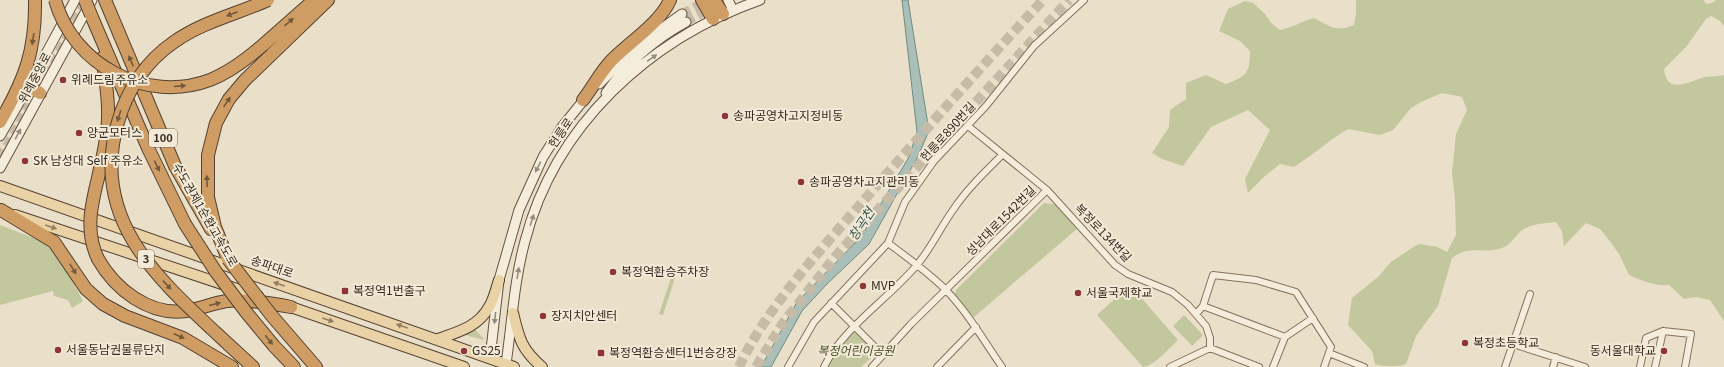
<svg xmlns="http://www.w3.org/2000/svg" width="1724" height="367" viewBox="0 0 1724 367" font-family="Georgia,'Noto Sans KR',serif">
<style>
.green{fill:#c3c79d}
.water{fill:#a9bfb8;stroke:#708c84}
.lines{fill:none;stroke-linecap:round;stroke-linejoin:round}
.secondary-tunnel{stroke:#c6bba7;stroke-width:9;stroke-dasharray:9 4.5;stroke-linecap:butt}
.primary-tunnel{stroke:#c6bba7;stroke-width:10;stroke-dasharray:10 5;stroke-linecap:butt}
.street-casing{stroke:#84725f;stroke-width:8}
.secondary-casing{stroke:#665342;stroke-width:11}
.primary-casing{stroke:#534133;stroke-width:12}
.highway-casing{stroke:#534133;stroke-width:14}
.street{stroke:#f5eddb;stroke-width:6}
.secondary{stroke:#f5eddb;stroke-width:9}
.primary{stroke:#e9d2a5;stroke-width:10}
.highway{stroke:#cf9d63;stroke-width:12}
.highway-bridge-casing{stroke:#534133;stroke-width:14;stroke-linecap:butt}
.highway-bridge{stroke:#cf9d63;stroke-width:12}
.oneway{fill:#73593b}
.oneway2{fill:#968c7e}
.oneway3{fill:#907e63}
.poi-dot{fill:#8d3538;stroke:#f2ead7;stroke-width:1.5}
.labels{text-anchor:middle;stroke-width:4;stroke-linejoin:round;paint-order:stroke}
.shield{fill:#f2ead7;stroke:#6e6458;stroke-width:1}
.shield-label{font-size:11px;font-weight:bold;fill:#362b21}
.street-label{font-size:12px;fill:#362b21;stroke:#f2ead7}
.poi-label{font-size:12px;fill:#362b21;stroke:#f2ead7;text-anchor:start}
.park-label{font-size:12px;font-style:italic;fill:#48502a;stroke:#f2ead7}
.water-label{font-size:13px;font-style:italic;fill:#325451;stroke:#f2ead7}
</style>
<rect width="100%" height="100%" fill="#eadfc8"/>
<!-- green -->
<path class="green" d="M1356 0H1703L1707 4 1712 3 1716 0H1724V26L1720 21 1711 16 1706 19 1686 47 1664 69C1667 96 1689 81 1705 77 1711 76 1718 77 1724 75V321L1710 300 1696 297 1684 299 1669 285C1653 286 1643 281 1629 275L1619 254 1609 240 1600 229 1586 223 1564 246 1562 231 1556 222C1546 223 1529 224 1521 231 1515 237 1510 245 1502 248 1483 255 1471 244 1452 258L1438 306 1416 336 1406 364C1399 367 1383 367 1375 364L1372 351 1348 325 1352 298 1378 277 1391 262 1415 246 1420 244 1437 247 1447 252 1456 235 1455 199 1452 173 1456 134 1467 110 1462 97 1442 93 1421 102 1411 108 1393 130 1380 135 1348 129C1329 140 1313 155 1294 167L1280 164 1265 176 1248 193 1245 179 1270 130 1248 110 1211 127 1183 166 1162 159 1152 153 1169 127 1170 110 1186 99V83L1206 75 1226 84C1246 76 1250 74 1250 51L1240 41 1219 31 1228 9 1245 1 1253 3 1265 14 1271 23 1280 30C1292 28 1302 21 1314 18 1330 26 1336 33 1354 25L1356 14Z
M1044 203 1055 204 1078 228 974 317 954 298 956 290Z
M0 225 49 244 62 260 83 301 72 308 68 300 54 296 53 291 0 305Z
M672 275 675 276V278L663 315 659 314Z
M1130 285 1178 340C1168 349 1156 365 1143 367L1097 315Z
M1184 315 1203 335 1192 346 1173 326Z
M473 327 484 339 483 340 462 334Z
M853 331 860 332 873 347 874 355 861 367H826L829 360Z"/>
<!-- water -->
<path class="water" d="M902 0H908L929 131 917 158 869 244 826 285 802 311 771 367H761L797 302 861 237 909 157 917 132Z"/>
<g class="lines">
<!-- secondary-tunnel -->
<path class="secondary-tunnel" d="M682 14 708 0
M686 22 726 0
M64 32 82 0
M0 158 72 28"/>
<!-- primary-tunnel -->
<path class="primary-tunnel" d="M739 367C766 309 816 255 858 207 919 137 980 68 1043 0
M756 367 783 323 834 258 1069 0"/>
<!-- street casing -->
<g class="street-casing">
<path id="street" d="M968 126 1047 190 1115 265 1128 274 1172 292 1188 305 1206 326 1210 338V348L1170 367
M888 243C908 258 929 273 946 290 968 313 984 341 1002 367
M831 303 883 355
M1203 306 1285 337 1313 318
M1196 314 1203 306 1213 275 1256 280 1296 292 1331 347 1324 367
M1513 344 1585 367
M1210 348 1259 367
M1329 353 1364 367
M788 367 814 322 888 243 905 202 934 161 986 106 1034 46 1084 0
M824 367C842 329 888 299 916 266 931 249 940 228 953 210 967 189 985 172 1002 155
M872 367 911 324 1047 190
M937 367 976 327
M1273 367 1285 337
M1505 367 1530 294
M1553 367 1556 357
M1640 367 1646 338 1663 331
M1655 367 1663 331 1691 334 1685 367"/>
</g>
<!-- secondary casing -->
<g class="secondary-casing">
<path id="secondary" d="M728 0 733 10
M599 84 632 50 682 14
M606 93C627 63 655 39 686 22
M0 136 28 87 75 0
M0 168 92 0
M490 358 499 280 519 210 543 157 562 127 587 96
M506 364C512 323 514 281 525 241 555 125 649 39 760 0"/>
</g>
<!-- primary casing -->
<g class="primary-casing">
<path id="primary" d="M0 186 514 367
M15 215 258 296
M285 305 464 367
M513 313C519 338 521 349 542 367
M438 339C458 332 478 327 489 307 494 299 496 289 499 280"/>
</g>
<!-- highway casing -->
<g class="highway-casing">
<path id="highway" d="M105 0 175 166 211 229
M702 0 713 19
M714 0 723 14
M91 15 148 148 185 224
M263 45 314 0
M26 72C26 87 28 87 40 93
M583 100C593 87 601 71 612 60 630 42 660 23 670 0
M0 122C25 79 36 50 35 0
M98 178C102 158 108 138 108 117 109 97 105 77 102 58
M1 210 54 242 86 289 103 304 125 316 183 338 232 367
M98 259C115 289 149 316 186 311 200 309 213 303 227 301 248 299 271 303 291 307
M228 259 215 227 208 197V155L216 123 229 99 245 80 328 0
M246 312 274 346 294 367
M272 316 316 367
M229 345 253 367"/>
</g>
<!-- street -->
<use href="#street" class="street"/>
<!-- secondary -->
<use href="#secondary" class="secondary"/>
<!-- primary -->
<use href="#primary" class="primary"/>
<!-- highway -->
<use href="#highway" class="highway"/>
<!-- highway-bridge casing -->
<g class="highway-bridge-casing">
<path id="highway-bridge" d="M55 0C73 65 146 104 210 80 230 72 247 59 263 45
M85 0 91 15
M98 178C91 206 85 232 98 259
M185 224 216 272 246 312
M228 259 272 316
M229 345C164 284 88 223 118 122 127 90 146 61 174 42 202 22 237 14 268 0"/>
</g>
<!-- highway-bridge -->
<use href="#highway-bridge" class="highway-bridge"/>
</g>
<!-- one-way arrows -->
<defs><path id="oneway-solid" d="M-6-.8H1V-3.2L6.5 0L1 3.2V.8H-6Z"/></defs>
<g class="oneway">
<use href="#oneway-solid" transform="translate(232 14) rotate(159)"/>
<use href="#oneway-solid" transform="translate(289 22) rotate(-41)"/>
<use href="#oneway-solid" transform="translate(33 39) rotate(99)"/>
<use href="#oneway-solid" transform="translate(131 61) rotate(-113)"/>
<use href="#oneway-solid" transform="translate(180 86) rotate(-5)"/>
<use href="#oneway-solid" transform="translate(227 102) rotate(-56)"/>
<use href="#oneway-solid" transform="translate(119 116) rotate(108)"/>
<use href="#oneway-solid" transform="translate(157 166) rotate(64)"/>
<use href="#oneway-solid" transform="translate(207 181) rotate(-91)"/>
<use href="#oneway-solid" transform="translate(73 269) rotate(58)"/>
<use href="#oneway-solid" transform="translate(167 285) rotate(47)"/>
<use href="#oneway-solid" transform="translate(215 304) rotate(-14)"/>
<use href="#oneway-solid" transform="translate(179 336) rotate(25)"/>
<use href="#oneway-solid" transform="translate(269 340) rotate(51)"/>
</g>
<g class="oneway2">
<use href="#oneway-solid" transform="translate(652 58) rotate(-35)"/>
<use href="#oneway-solid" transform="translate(18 134) rotate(-62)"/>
<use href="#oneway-solid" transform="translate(538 167) rotate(117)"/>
<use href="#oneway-solid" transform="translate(532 220) rotate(-71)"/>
<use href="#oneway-solid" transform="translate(518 273) rotate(-81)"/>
<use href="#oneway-solid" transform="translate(495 318) rotate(96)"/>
</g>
<g class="oneway3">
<use href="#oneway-solid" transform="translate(51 227) rotate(19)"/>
<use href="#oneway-solid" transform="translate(279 284) rotate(-161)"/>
<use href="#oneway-solid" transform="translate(328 320) rotate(19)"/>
<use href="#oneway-solid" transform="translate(402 326) rotate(-161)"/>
</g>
<!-- markers -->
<g class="poi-dot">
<circle cx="63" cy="80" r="4"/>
<circle cx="725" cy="116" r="4"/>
<circle cx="79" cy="133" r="4"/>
<circle cx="25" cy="161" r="4"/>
<circle cx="801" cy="182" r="4"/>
<circle cx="613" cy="272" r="4"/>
<circle cx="863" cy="286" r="4"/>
<rect x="341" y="287" width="8" height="8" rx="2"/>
<circle cx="1078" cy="293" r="4"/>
<circle cx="543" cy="316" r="4"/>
<circle cx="1465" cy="343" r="4"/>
<circle cx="58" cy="350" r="4"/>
<circle cx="464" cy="351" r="4"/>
<circle cx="1664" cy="351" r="4"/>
<rect x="597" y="349" width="8" height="8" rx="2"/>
</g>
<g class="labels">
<!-- shield labels -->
<g class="shield">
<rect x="149" y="129" width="28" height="18" rx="3"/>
<rect x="138" y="250" width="16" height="18" rx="3"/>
</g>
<g class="shield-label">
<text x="163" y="142">100</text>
<text x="146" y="263">3</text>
</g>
<!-- street labels -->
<g class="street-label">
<text transform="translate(35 78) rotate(-62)" y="4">위례중앙로</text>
<text transform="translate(948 132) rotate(-48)" y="4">헌릉로890번길</text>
<text transform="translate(561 133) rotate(-56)" y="4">헌릉로</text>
<text transform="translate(205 215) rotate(60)" y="4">수도권제1순환고속도로</text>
<text transform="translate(1001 221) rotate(-45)" y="4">성남대로1542번길</text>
<text transform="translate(1103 233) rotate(46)" y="4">복정로134번길</text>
<text transform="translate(272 267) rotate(19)" y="4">송파대로</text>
</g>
<!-- poi labels -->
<g class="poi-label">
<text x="71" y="84">위례드림주유소</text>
<text x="733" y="120">송파공영차고지정비동</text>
<text x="87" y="137">양군모터스</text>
<text x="33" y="165">SK 남성대 Self 주유소</text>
<text x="809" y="186">송파공영차고지관리동</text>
<text x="621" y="276">복정역환승주차장</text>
<text x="871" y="290">MVP</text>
<text x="353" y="295">복정역1번출구</text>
<text x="1086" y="297">서울국제학교</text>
<text x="551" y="320">장지치안센터</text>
<text x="1473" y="347">복정초등학교</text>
<text x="66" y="354">서울동남권물류단지</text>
<text x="472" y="355">GS25</text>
<text x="1656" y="355" text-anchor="end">동서울대학교</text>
<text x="609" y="357">복정역환승센터1번승강장</text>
</g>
<!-- park labels -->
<g class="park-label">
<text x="856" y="355">복정어린이공원</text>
</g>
<!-- water labels -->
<g class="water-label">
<text transform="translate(861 224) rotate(-57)" y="5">창곡천</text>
</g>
</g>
</svg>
